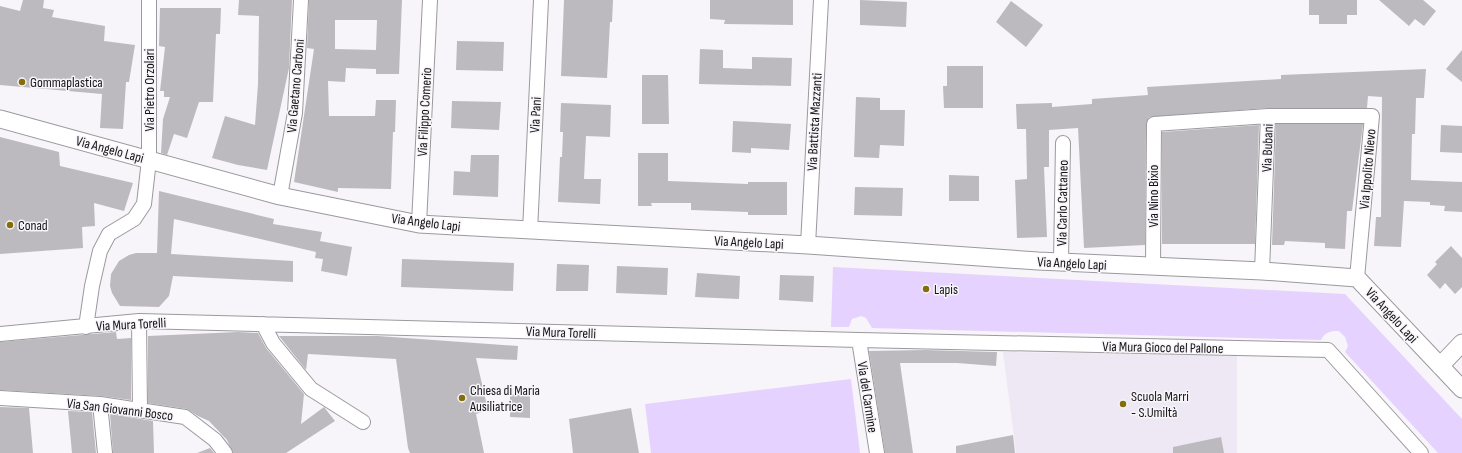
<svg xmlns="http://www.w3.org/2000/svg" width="1462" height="453" viewBox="0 0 1462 453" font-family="'Sofia Sans Condensed',sans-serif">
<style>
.built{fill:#ede8f3}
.green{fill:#e6d2fe}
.building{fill:#bcbabf;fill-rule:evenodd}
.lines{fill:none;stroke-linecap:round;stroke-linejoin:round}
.minor-casing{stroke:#9b999e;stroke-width:16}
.tertiary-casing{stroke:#9b999e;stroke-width:19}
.minor{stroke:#fff;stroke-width:14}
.tertiary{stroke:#fff;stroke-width:17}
.poi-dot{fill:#836e0b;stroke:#f7f5fa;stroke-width:1.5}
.labels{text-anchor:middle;stroke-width:3;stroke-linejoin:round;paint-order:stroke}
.poi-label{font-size:14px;fill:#141315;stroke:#f7f5fa;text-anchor:start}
.street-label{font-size:14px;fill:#141315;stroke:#f7f5fa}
</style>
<rect width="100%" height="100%" fill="#f7f5fa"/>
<!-- built -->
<path class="built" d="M1003 352 1237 355V453H1016Z"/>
<!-- green -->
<path class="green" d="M833 267 1345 294 1462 419V453H1438L1345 352 1348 346 1345 337 1339 331C1330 331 1325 332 1321 340L872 328 866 318 861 316 852 319 849 327H831Z
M851 379 860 453H651L645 404Z"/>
<!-- building -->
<path class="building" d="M23 0H44L43 8 54 10 52 17 105 26 104 41 135 45 129 82H126L123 129 100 128 102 94 0 85V6L20 11Z
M239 0H292L289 68 267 170 238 165 212 158 225 116 255 125 258 84 259 16 238 15Z
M309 0H402L399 74H376V69L346 68 345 82 328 81 329 116H375L376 100H396L395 132H393L391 189 338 188V192L294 182 314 49 307 48ZM335 20H377L376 50 335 49Z
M564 0H613L612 22H610L607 78 561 76Z
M710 0H793V25L724 24 725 20 710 19Z
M860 0 907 2 906 27 860 25Z
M1309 0H1357V15H1347V24H1319V15H1309Z
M1379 0H1423L1436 11 1424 26 1415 19 1409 26Z
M1011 1 1043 25 1026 47 996 22Z
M160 8H221L220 34H216L213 102H199L187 138 174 134 167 155 161 153 163 119 170 97H164V91H160L165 47 159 46Z
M457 41 504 42 503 71 456 70Z
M700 49 723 50V68L752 69V57L792 58 791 86 699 84Z
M1462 50V82L1446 69Z
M947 66H983V108H944L943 86H947Z
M1426 69 1424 98H1416L1415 134H1412L1411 180 1462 182V212L1444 211 1445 206 1430 205V202L1404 201 1401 247 1374 246 1376 217H1381L1382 97 1368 96 1367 108H1267L1149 117 1146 124 1145 245 1084 248 1078 128 1049 130V167H1044L1047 237 1017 238 1015 180 1027 179 1026 129H1017L1016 104 1052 103V107L1092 104V99L1148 95 1147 87 1281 79V75Z
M642 75H668L669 124H642Z
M856 97 880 98V110H905L904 146 880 145 879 158 854 157Z
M452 101 501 102 499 130 451 128Z
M561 103 611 105 610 137 586 136 584 179H601L600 204 558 202 560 157H562L563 132H560Z
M733 121 791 124 789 150 751 148V153L732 152Z
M1276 124H1363L1352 211H1347L1345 249 1325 248V243L1285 241 1284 245H1272Z
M1259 125 1255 244H1162V132Z
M1441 125 1462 126V153L1440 152Z
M0 137 59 152 60 166 133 183 124 211 94 203 95 226 82 227 83 248 0 254Z
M638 153H668V181L748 184V182H787V215H748V212L691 210V203H651L652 206H638Z
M471 155H499L498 197 453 195 454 171 470 172Z
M949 175 979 176V201H949Z
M855 187 903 188 902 216 854 215Z
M159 191 274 219 273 224 322 232 320 241 352 247 347 276 321 271 323 259 315 258 316 252 174 219 171 254 293 261V282L173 276 169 296 159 307 120 306 112 293 110 286 111 274 119 261 129 255 136 253H157Z
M1451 246 1462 258V287L1455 294 1445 283 1440 289 1427 275 1437 264 1435 262Z
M402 259 514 263 513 291 401 287Z
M557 264 589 265 588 291H556Z
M617 266 668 268 667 295 616 293Z
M697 273 740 276 739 299 695 297Z
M780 275 814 276 813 302 779 300Z
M116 332 117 339 131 338V400L101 396 0 390V342Z
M238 332 258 333 266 348 304 394 301 424 324 407 335 421 286 453H233L227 440 209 421 198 416 187 409 148 403V336Z
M279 336H378L518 346 517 360 476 358 488 410 476 414 484 453H410L408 448 396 359 308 354 306 370Z
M925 350 997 352 996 366 957 363H900L913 453H885L869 351Z
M510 394H530V418L510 417Z
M0 407 29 408 33 453H0Z
M631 408 639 453H573L569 419Z
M68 411 92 412 96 453H72Z
M110 414 153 421 154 453H113Z
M1013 435 1015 453H956V446Z
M1221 437 1224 453H1173V447Z
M210 448 214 453H197Z"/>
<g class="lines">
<!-- minor casing -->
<g class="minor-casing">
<path id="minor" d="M1268 116H1372L1357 278
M280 196 295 113 301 0
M419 224 430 0
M530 231 541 0
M808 245 821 0
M1061 262 1063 143
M1153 267 1154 124 1268 116 1262 271
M139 321 140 410
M263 324 273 343 311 389 363 422
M86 327 92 286 100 251 109 234 134 219 144 204 149 160V0
M0 334 139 321 859 340 1328 350 1421 453
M859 340 877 453
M0 398 100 404 185 417 215 440 225 453
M100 404 105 453"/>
</g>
<!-- tertiary casing -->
<g class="tertiary-casing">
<path id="tertiary" d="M0 119 280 196 419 224 808 245 1038 261 1262 271 1357 278 1462 389
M1440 366 1462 343"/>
</g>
<!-- minor -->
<use href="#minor" class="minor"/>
<!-- tertiary -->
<use href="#tertiary" class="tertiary"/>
</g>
<!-- markers -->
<g class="poi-dot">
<circle cx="22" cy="82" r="4"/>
<circle cx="10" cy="225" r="4"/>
<circle cx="926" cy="289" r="4"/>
<circle cx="462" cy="398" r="4"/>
<circle cx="1123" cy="404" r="4"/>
</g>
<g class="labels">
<!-- poi labels -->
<g class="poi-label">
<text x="30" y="87">Gommaplastica</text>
<text x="18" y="230">Conad</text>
<text x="934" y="294">Lapis</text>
<text x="470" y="395">Chiesa di Maria<tspan x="470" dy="16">Ausiliatrice</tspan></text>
<text x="1131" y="401">Scuola Marri<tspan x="1131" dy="16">- S.Umiltà</tspan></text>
</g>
<!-- street labels -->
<g class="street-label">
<text transform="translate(295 86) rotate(-85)" y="5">Via Gaetano Carboni</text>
<text transform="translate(149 90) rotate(-90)" y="5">Via Pietro Orzolari</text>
<text transform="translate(424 112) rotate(-87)" y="5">Via Filippo Comerio</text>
<text transform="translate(535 115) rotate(-87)" y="5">Via Pani</text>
<text transform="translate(814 122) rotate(-87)" y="5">Via Battista Mazzanti</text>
<text transform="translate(1267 148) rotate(-88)" y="5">Via Bubani</text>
<text transform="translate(110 149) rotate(15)" y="5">Via Angelo Lapi</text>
<text transform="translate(1367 169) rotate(-85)" y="5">Via Ippolito Nievo</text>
<text transform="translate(1153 196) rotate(-90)" y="5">Via Nino Bixio</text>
<text transform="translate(1062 203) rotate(-89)" y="5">Via Carlo Cattaneo</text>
<text transform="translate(426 222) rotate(7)" y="5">Via Angelo Lapi</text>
<text transform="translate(749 242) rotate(3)" y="5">Via Angelo Lapi</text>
<text transform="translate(1072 263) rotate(3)" y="5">Via Angelo Lapi</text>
<text transform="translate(1392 315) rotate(47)" y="5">Via Angelo Lapi</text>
<text transform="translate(131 324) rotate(-3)" y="5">Via Mura Torelli</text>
<text transform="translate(561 332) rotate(2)" y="5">Via Mura Torelli</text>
<text transform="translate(1163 347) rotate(1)" y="5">Via Mura Gioco del Pallone</text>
<text transform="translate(868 397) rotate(81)" y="5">Via del Carmine</text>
<text transform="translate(120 409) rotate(7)" y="5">Via San Giovanni Bosco</text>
</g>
</g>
</svg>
